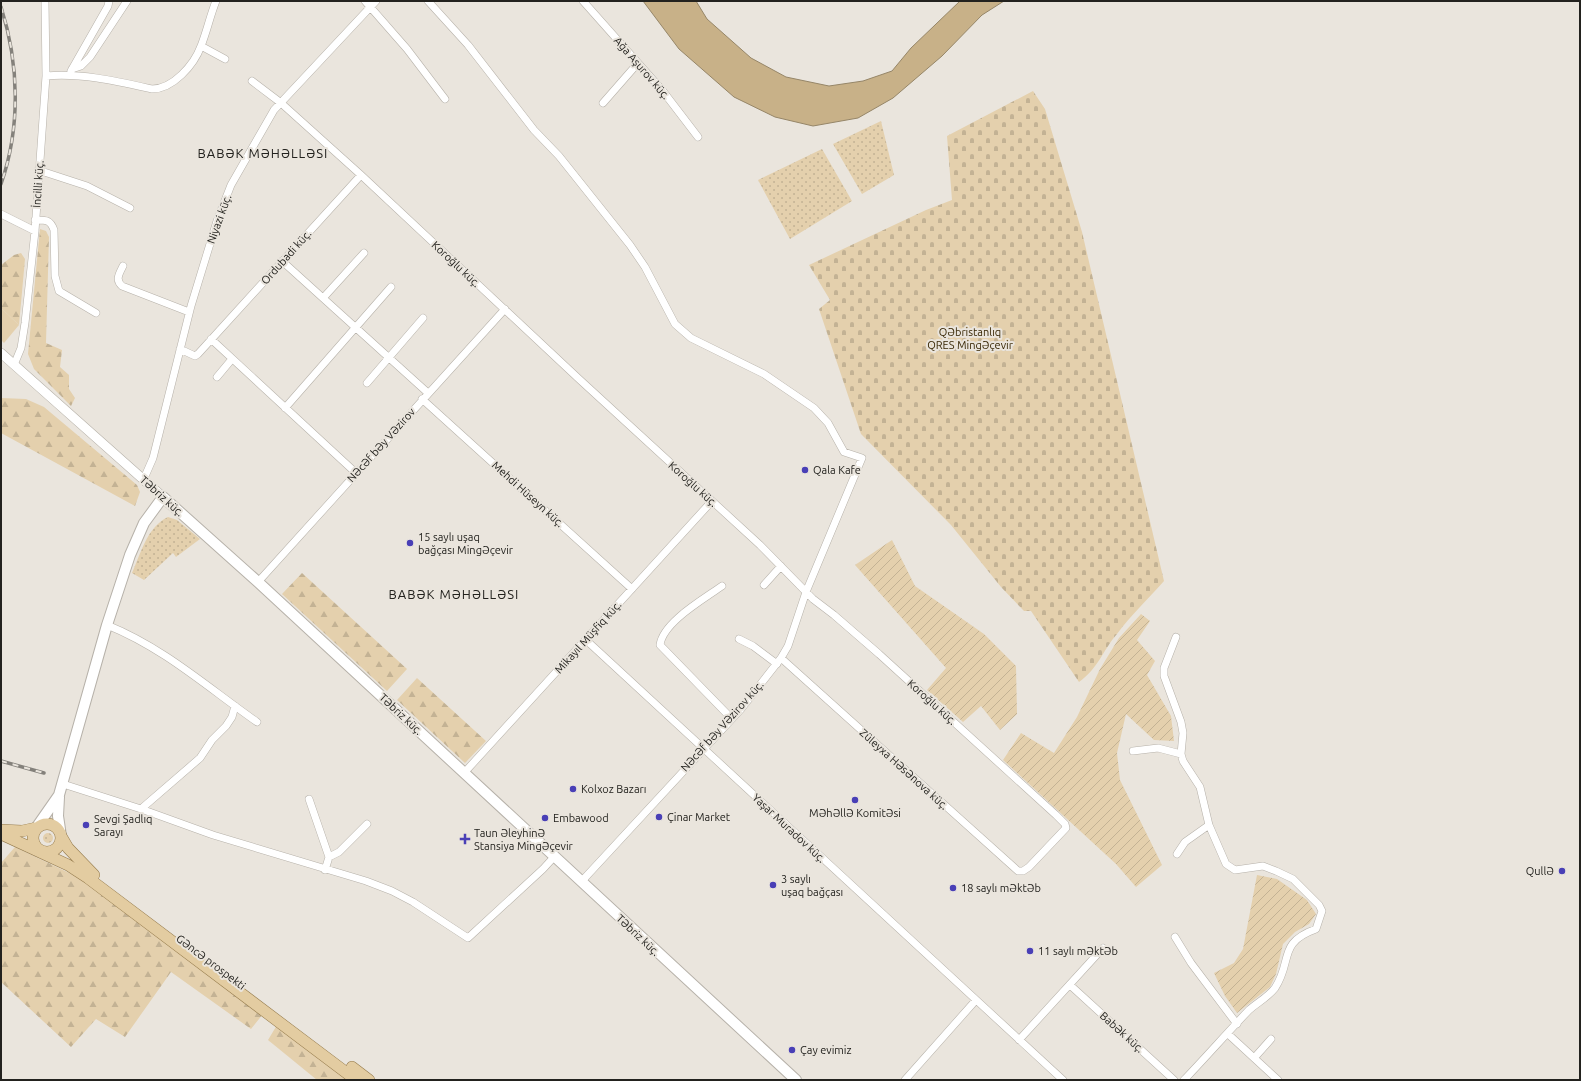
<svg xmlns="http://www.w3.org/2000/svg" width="1581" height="1081" viewBox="0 0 1581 1081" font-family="Ubuntu,sans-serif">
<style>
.grass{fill:url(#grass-dots)}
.forest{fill:url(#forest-firs)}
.cemetery{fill:url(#cemetery-stones)}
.park{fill:#e4d0ad}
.garden{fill:url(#garden-furrows)}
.water{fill:#c8b188;stroke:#968668}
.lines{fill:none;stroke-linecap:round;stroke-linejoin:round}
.minor-casing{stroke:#b6b1a9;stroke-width:8}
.tertiary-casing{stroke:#b6b1a9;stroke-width:10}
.secondary-casing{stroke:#b6b1a9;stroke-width:12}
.primary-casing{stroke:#947a4b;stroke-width:12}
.minor{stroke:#fff;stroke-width:7}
.tertiary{stroke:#fff;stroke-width:9}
.secondary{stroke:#fff;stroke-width:10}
.primary{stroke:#e3cca1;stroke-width:11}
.rail-casing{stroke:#84817b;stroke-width:3.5}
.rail{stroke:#eae5dd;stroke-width:2;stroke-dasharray:6;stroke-linecap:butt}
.poi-dot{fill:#493fb6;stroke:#eae5dd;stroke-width:1.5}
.labels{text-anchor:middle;stroke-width:4;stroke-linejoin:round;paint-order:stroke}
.street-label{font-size:11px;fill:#23221e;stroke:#eae5dd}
.park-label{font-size:11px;fill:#372603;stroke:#eae5dd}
.poi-label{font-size:11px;fill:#23221e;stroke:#eae5dd;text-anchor:start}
.quarter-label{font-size:13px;letter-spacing:1px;fill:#23221e;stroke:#eae5dd}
</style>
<defs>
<pattern id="grass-dots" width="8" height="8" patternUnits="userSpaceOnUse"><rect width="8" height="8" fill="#e4d0ad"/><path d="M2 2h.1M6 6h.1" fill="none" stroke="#c3b294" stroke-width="1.8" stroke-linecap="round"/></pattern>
<pattern id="forest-firs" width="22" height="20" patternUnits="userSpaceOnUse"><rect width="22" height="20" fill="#e4d0ad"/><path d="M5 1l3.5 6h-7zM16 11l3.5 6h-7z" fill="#c3b294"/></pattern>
<pattern id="cemetery-stones" width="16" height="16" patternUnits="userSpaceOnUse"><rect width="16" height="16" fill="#e4d0ad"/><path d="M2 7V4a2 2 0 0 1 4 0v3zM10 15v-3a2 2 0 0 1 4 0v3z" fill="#c3b294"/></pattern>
<pattern id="garden-furrows" width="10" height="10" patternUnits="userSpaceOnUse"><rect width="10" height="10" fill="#e4d0ad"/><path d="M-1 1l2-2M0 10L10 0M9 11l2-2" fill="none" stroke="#c3b294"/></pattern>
</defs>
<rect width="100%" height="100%" fill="#eae5dd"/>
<!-- grass -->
<path class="grass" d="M881 121 894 175 862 194 833 144Z
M822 149 852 201 790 239 758 180Z
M168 517 177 520 200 539 176 557 173 553 144 580 132 573C141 553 147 527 168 517Z
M43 838a5 5 0 1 1 10 0a5 5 0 1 1-10 0Z"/>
<!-- forest -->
<path class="forest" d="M40 229 46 231 49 237 46 343 62 350 60 367 69 375V389L75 398 71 406 34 369 28 354Z
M21 253 25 259 19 325 1 308V265L14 255Z
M1 398 26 399 44 407 137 485 140 492 135 506 1 433Z
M302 573 407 669 387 691 282 594Z
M417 678 486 741 465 763 397 700Z
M15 847 88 882 263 1014 251 1029 171 972 125 1037 96 1019 71 1047 1 982V863Z
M277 1025 348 1080H317L268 1040Z"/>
<!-- cemetery -->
<path class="cemetery" d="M1033 91 1045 109 1082 232 1164 581C1148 599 1131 615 1117 634 1103 650 1098 669 1079 682L1031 611H1024L1001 587 951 525 861 434 819 309 830 300 809 265 926 210 952 200 947 136Z"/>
<!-- park -->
<path class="park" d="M1 308 19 325 4 343 1 340Z"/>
<!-- garden -->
<path class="garden" d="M892 540 915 586 984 634 1016 666 1017 714 1000 730 981 706 963 722 927 690 946 668 855 565Z
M1141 614 1150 621 1137 640 1155 661 1147 675 1171 716 1174 741 1154 740 1126 714 1117 753 1120 780 1162 865 1136 887 1116 864 1003 760 1021 733 1054 753 1077 717 1100 669 1119 638Z
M1257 875 1277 879 1307 900 1316 914 1309 924 1295 932 1283 944 1276 974 1270 987 1237 1013 1225 996 1214 973 1234 963 1243 949Z"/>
<!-- water -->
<path class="water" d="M643 1H696L707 19 751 58 786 77 829 86 863 81 892 71 911 48 960 1H1004L982 15 942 56 893 98 858 118 813 126 775 117 734 97 679 49Z"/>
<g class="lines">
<!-- minor casing -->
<g class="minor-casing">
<path id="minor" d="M365 1 407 49 445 99
M428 1 468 45 534 130 559 156 630 245 645 267 675 324 691 338 764 374 814 408 828 423 844 452 862 458 806 592 788 646 781 658 741 709 581 882
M583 1 662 90 698 137
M201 46 225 59
M72 69 81 66 90 57 127 1
M71 71 108 6 109 1
M46 76C82 73 116 81 152 89 173 89 194 65 201 46 207 31 210 16 216 1
M252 81 281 103 361 175 579 379 760 545 813 599 834 615 879 654 1056 815 1065 824 1066 828 1029 867 1023 871H1018L781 658
M603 103 638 63
M38 170 87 186 130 208
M1 214 35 231
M35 220C45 220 50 219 54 230L55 276 59 291 96 313
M282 261 428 393
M123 266C119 274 115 280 122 286L189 312
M324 297 364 253
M211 339 356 473
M180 349 195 356 198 354 361 175
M14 365 21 348 25 323 35 231 46 76 45 1
M217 377 232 359
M367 383 423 318
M422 399 632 589
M285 408 391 287
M142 479 146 474 153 458 191 306 217 221 231 185 274 110 376 1
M258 582 505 309
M764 585 781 566
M722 586C704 599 663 622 660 645L732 719
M107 625C164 648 207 687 257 722
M1176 637 1164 668V676L1181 722 1183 733 1181 754 1183 761 1200 787 1209 825 1226 864 1235 870 1263 866 1276 871 1293 879 1319 905 1322 911 1316 929C1277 943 1293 961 1275 988 1268 997 1257 1003 1249 1010 1227 1033 1206 1057 1184 1080
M739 639 753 646 777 664
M586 640 1063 1080
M1133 751 1158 748 1181 754
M464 773 712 501
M63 784 141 809 213 835 366 881 392 891 413 902 468 938 543 869 554 857
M309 799 329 857 325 870
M141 809 200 758 212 740 226 726 232 717 235 706
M1177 854 1185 842 1209 825
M329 857 339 852 367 824
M1175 937 1191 963 1237 1024
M1070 985 1174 1080
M1228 1034 1278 1080
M1019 1040 1103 948
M1255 1057 1271 1039
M905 1080 976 1000"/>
</g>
<!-- tertiary casing -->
<g class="tertiary-casing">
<path id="tertiary" d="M1 353 163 497"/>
</g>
<!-- secondary casing -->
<g class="secondary-casing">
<path id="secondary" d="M59 797 58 816 61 836
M36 828 59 795 107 625 130 555 144 523 163 497 258 582 796 1080"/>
</g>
<!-- primary casing -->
<g class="primary-casing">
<path id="primary" d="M33 838a14 14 0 1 1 28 0a14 14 0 1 1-28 0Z
M1 830 22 831 36 828
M1 834 68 865 88 878 356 1080
M61 836 68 848 94 875
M352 1067 369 1080"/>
</g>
<!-- minor -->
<use href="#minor" class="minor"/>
<!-- tertiary -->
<use href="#tertiary" class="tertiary"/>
<!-- secondary -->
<use href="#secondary" class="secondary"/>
<!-- primary -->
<use href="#primary" class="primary"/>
<!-- rail casing -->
<g class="rail-casing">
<path id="rail" d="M1 7C19 63 21 127 1 184
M1 761 44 773"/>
</g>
<!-- rail -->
<use href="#rail" class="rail"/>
</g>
<!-- markers -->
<g class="poi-dot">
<circle cx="805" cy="470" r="4"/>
<circle cx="410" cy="543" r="4"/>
<circle cx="573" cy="789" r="4"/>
<circle cx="855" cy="800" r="4"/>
<circle cx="659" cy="817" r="4"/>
<circle cx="545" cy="818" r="4"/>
<circle cx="86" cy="825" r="4"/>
<path d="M463 833h4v4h4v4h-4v4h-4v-4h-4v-4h4z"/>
<circle cx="1562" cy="871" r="4"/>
<circle cx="773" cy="885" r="4"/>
<circle cx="953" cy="888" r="4"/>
<circle cx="1030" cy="951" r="4"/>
<circle cx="792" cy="1050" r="4"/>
</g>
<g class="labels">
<!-- street labels -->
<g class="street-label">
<text transform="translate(642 68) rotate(49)" y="4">Ağa Aşurov küç.</text>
<text transform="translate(38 184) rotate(-86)" y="4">İncilli küç.</text>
<text transform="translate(219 219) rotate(-70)" y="4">Niyazi küç.</text>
<text transform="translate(286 257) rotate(-48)" y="4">Ordubadi küç.</text>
<text transform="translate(456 264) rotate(43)" y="4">Koroğlu küç.</text>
<text transform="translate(381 445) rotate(-48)" y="4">Nəcəf bəy Vəzirov</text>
<text transform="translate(693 484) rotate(42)" y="4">Koroğlu küç.</text>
<text transform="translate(528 494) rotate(42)" y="4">Mehdi Hüseyn küç.</text>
<text transform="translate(162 496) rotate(42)" y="4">Təbriz küç.</text>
<text transform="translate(588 637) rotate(-48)" y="4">Mikayıl Müşfiq küç.</text>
<text transform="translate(932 702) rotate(42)" y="4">Koroğlu küç.</text>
<text transform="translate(401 714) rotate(43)" y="4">Təbriz küç.</text>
<text transform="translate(722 726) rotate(-48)" y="4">Nəcəf bəy Vəzirov küç.</text>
<text transform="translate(904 769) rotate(42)" y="4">Züleyxa Həsənova küç.</text>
<text transform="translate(789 828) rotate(43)" y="4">Yaşar Muradov küç.</text>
<text transform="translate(638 935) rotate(43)" y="4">Təbriz küç.</text>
<text transform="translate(211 962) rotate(37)" y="4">Gəncə prospekti</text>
<text transform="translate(1122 1032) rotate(42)" y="4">Babək küç.</text>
</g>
<!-- park labels -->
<g class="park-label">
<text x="970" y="336">Qəbristanlıq<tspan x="970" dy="13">QRES Mingəçevir</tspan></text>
</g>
<!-- poi labels -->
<g class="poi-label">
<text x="813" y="474">Qala Kafe</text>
<text x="418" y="541">15 saylı uşaq<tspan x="418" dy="13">bağçası Mingəçevir</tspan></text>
<text x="581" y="793">Kolxoz Bazarı</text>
<text x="855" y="817" text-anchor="middle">Məhəllə Komitəsi</text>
<text x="667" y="821">Çinar Market</text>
<text x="553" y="822">Embawood</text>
<text x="94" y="823">Sevgi Şadlıq<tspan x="94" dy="13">Sarayı</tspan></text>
<text x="474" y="837">Taun Əleyhinə<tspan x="474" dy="13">Stansiya Mingəçevir</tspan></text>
<text x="1554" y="875" text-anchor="end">Qullə</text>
<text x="781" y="883">3 saylı<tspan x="781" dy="13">uşaq bağçası</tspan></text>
<text x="961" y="892">18 saylı məktəb</text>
<text x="1038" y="955">11 saylı məktəb</text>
<text x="800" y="1054">Çay evimiz</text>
</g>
<!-- quarter labels -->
<g class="quarter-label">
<text x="263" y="158">BABƏK MƏHƏLLƏSI</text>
<text x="454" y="599">BABƏK MƏHƏLLƏSI</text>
</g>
</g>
<!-- border -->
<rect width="1581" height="1081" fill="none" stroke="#23221e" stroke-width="4"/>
</svg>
